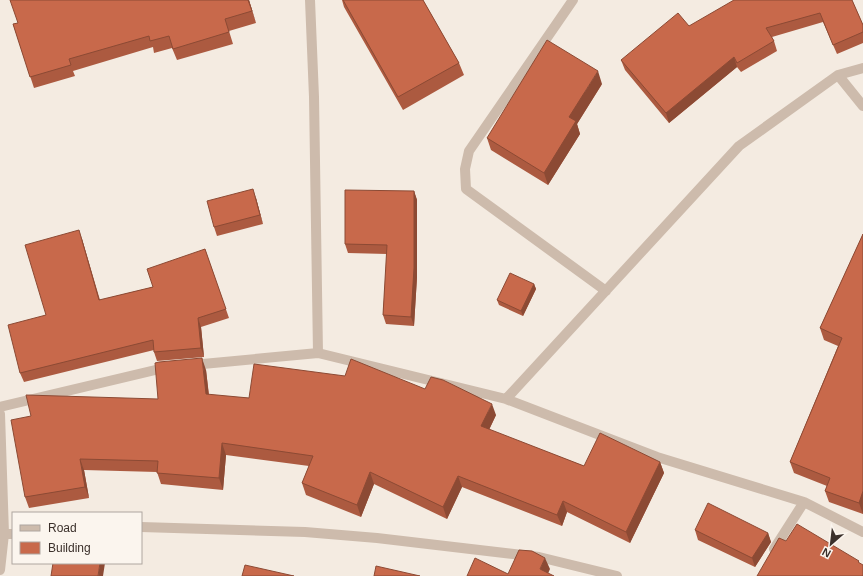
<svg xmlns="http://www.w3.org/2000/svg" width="863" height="576" viewBox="0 0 863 576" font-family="Helvetica,sans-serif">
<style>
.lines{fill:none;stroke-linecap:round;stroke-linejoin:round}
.street{stroke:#cdbbac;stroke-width:10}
.wall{fill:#ac5a40}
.shaded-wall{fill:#8c4a34}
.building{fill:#c8694b;stroke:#8c4a34}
</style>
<rect width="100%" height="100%" fill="#f4ebe1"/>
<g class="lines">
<!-- street -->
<path class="street" d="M310 0 314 97 318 353
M573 0 469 151 465 169 466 189 606 291
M838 75 863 106
M192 365 318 353 506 399 657 457 804 502 863 532
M506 399 739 146 838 75 863 68
M0 407 168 367
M0 414 4 534
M141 527 305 532 377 538 539 557 617 576
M774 549 804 502
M0 570 4 534H13"/>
</g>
<!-- wall -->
<path class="wall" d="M249 0 256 23 229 31 233 44 177 60 172 48 154 53 153 47 73 71 75 76 34 88 13 24Z
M342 0H423L459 63 464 75 403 110 344 7Z
M852 0 863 25V43L837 54 823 22 772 37 774 41 777 51 741 72 737 67 669 123 625 70 621 60 689 26Z
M602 84 577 124 580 134 548 185 491 150 487 138Z
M414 191 417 200V277L414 326 386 324 383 315 387 254 348 253 345 244Z
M256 198 263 224 217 236 214 227Z
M863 234V514L829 502 825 491 827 486 794 473 790 462 838 346 824 340 820 328Z
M82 239 100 300 153 287 205 249 229 318 201 327 204 357 157 361 154 352V350L24 382 20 373Z
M534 284 536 289 523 316 499 305 497 300Z
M206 370 209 395 249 398 425 389 496 415 489 430 584 466 660 462 664 473 630 543 567 512 562 526 462 487 447 519 374 484 361 517 306 495 302 483 309 466 226 455 223 490 161 484 157 472 84 470 89 498 29 508 25 497 158 399Z
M695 530 768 533 771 542 755 567 698 540Z"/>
<!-- shaded-wall -->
<path class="shaded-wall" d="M248 0H249L256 23 252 11Z
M734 57 737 67 669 123 666 113Z
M598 71 602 84 577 124 580 134 548 185 544 173 569 117Z
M253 189 256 198 263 224 260 215Z
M414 191 417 200V277L414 326 411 317Z
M79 230 82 239 102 309 99 300Z
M534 284 536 289 523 316 521 311Z
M198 318 201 327 204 357 201 348Z
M202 358 206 370 210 406 206 394Z
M492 404 496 415 485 438 481 426Z
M222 443 226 455 223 490 219 478Z
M80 459 84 470 89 498 85 487Z
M660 462 664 473 630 543 626 532Z
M370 472 374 484 361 517 357 505Z
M458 476 462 487 447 519 443 507Z
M863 491V514L859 503Z
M563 501 567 512 562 526 557 515Z
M768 533 771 542 755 567 752 558Z
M545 558 550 569 547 576 540 569Z
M100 563H105L103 576H98Z"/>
<!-- building -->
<path class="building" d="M10 0H248L252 11 225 19 229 32 173 49 169 36 150 41 149 36 69 59 71 65 30 77 13 24 18 23Z
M343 0H423L459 63 398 97Z
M734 0H852L863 25V32L833 45 820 13 766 28 774 41 737 63 734 57 666 113 621 60 678 13 689 26Z
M547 40 598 71 569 117 576 121 544 173 487 138Z
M253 189 260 215 214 227 207 201Z
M345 190 414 191V268L411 317 383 315 387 245 345 244Z
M79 230 99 300 153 287 147 269 205 249 226 309 198 318 201 348 154 352 153 340 20 373 8 325 46 315 25 245Z
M863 234V491L859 503 825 491 830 478 790 462 842 338 820 328Z
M510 273 534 284 521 311 497 300Z
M202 358 206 394 249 398 254 364 345 376 351 359 425 389 431 377 443 380 492 404 481 426 584 466 600 433 660 462 626 532 563 501 557 515 458 476 443 507 370 472 357 505 302 483 313 456 222 443 219 478 157 473 158 461 80 459 85 487 25 497 11 420 31 416 26 395 158 399 155 363 159 362Z
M708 503 768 533 752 558 695 530Z
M797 524 859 561 858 562 863 565V576H757L779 538 786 541Z
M519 550 532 551 545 558 540 569 554 576H467L475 558 508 574Z
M53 563H100L98 576H51Z
M245 565 294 576H242Z
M376 566 420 576H374Z"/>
<!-- legend -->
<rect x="12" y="512" width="130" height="52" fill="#fbf5ee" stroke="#aea6a0"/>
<rect x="20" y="525" width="20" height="6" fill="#cdbbac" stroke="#aea6a0"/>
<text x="48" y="532" font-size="12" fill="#3b302b">Road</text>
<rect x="20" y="542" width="20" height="12" fill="#c8694b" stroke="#aea6a0"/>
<text x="48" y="552" font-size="12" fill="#3b302b">Building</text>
<!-- north arrow -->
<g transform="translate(831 544) rotate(208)" stroke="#fbf5ee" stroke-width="3" paint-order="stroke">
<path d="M0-3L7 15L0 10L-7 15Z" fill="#3b302b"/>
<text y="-6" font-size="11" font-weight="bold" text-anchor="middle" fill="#3b302b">N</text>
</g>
</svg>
